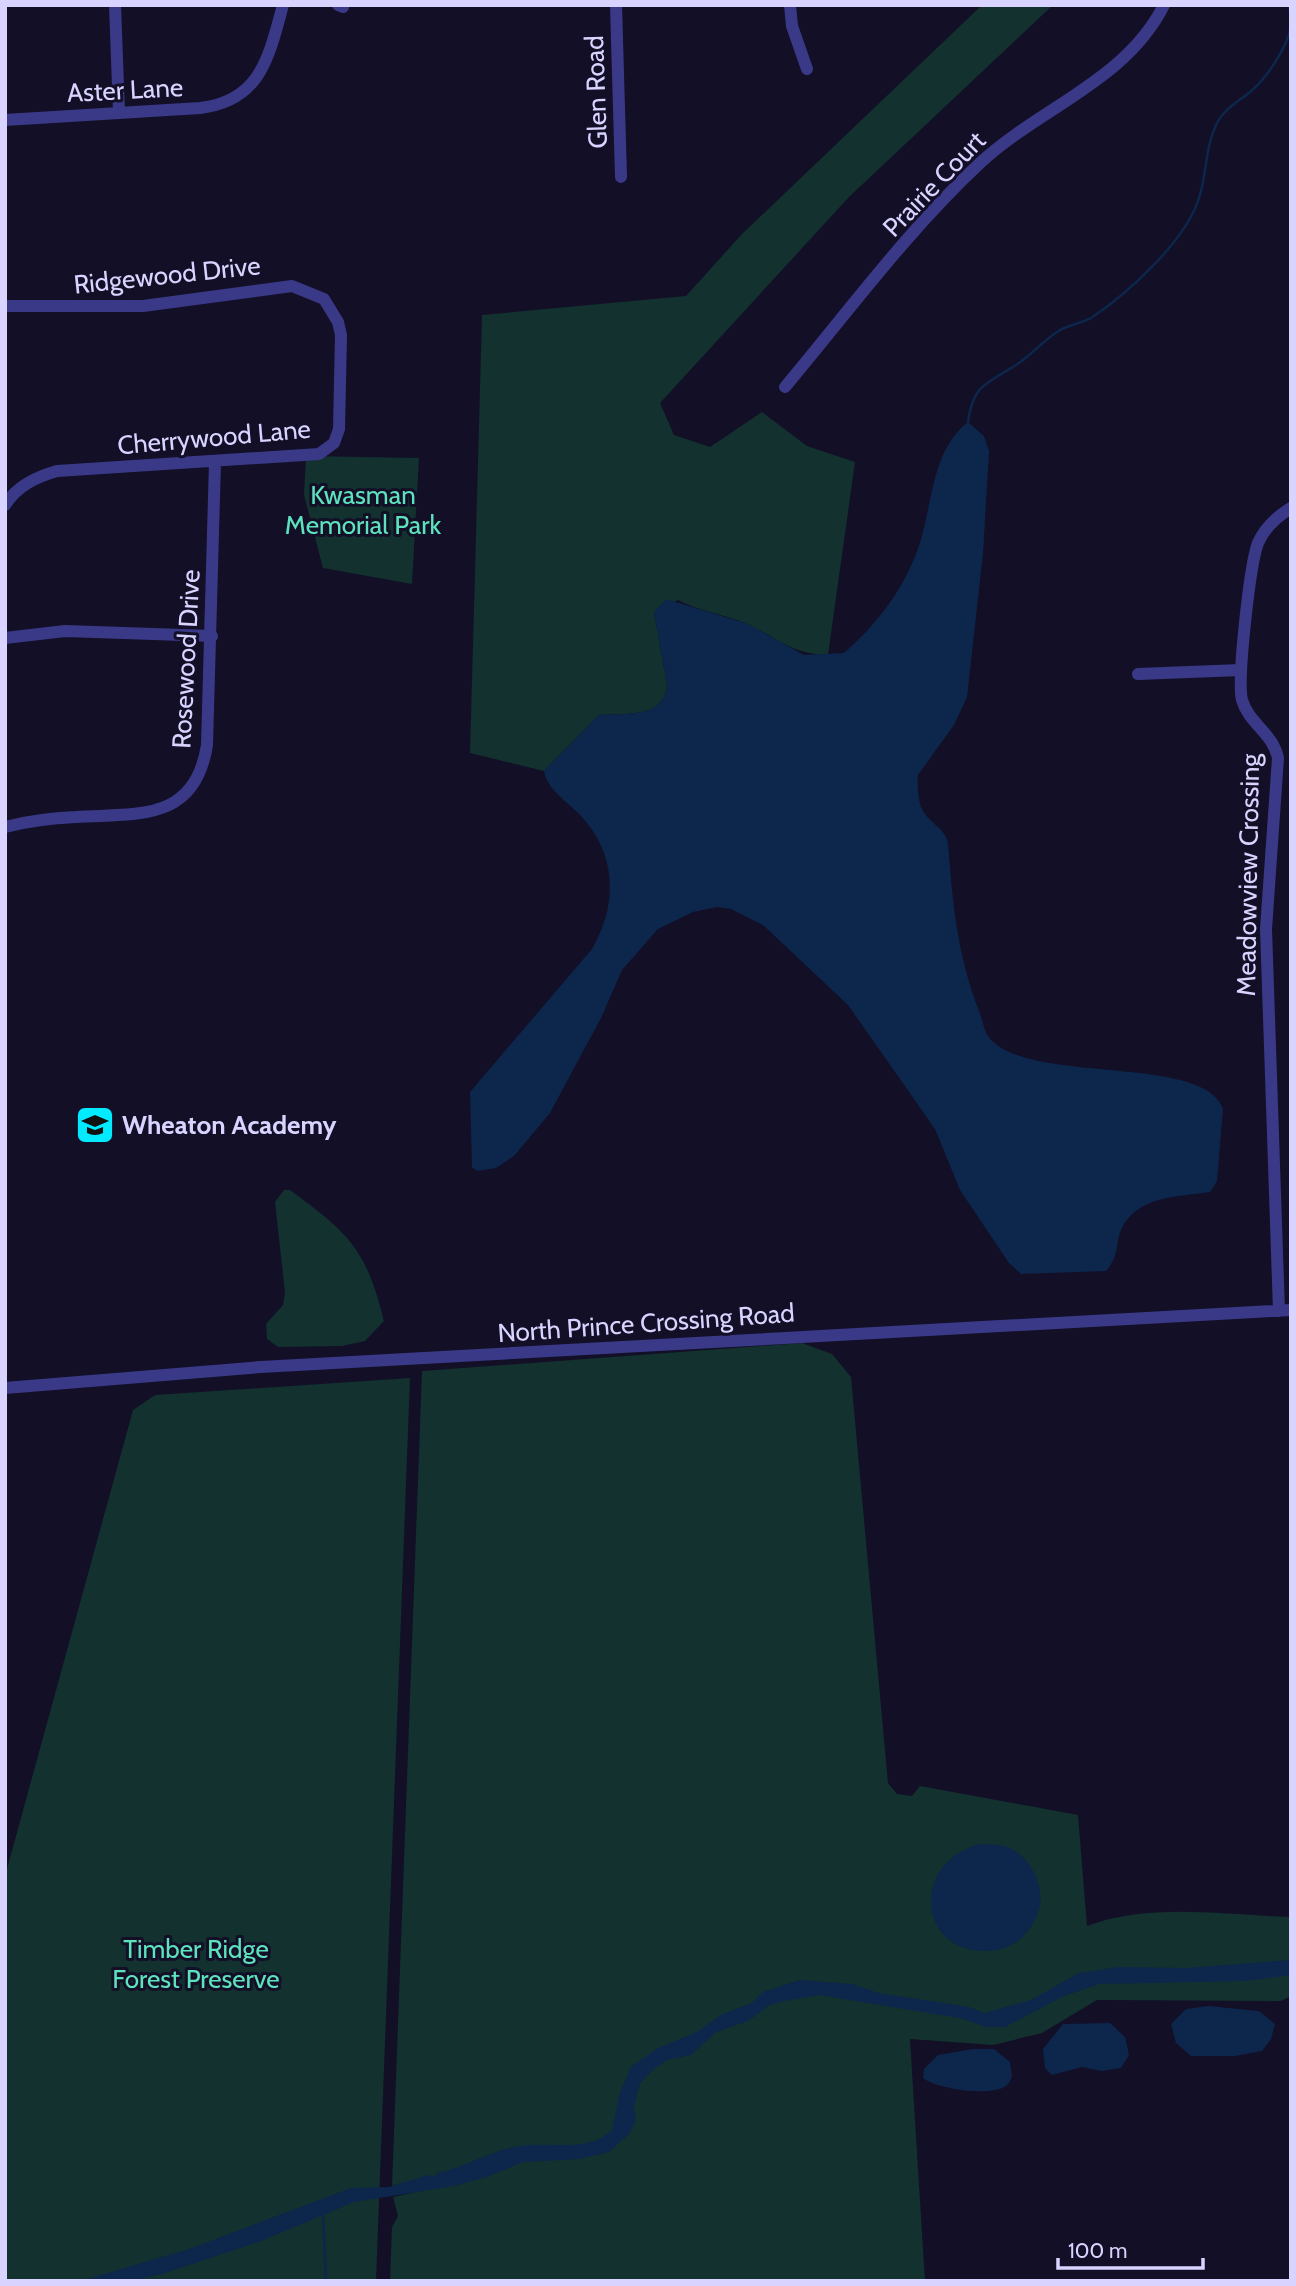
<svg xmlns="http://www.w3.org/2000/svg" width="1296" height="2286" viewBox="0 0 1296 2286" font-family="Cabin,sans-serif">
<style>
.green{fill:#12312f}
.water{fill:#0d264c}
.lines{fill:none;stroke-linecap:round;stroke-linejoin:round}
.stream{stroke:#0d264c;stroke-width:2.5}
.minor{stroke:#3a3987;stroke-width:12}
.labels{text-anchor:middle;stroke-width:6;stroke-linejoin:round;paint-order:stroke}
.street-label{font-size:26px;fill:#d8d4ff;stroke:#120f27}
.park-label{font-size:26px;fill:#5de2be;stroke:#120f27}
.poi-label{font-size:26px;font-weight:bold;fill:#d8d4ff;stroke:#120f27;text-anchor:start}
</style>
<rect width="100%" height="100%" fill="#120f27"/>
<!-- green -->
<path class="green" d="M982 5H1053L849 197 660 403 674 435 710 447 762 412 807 446 855 462 828 655C791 654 781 640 749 625 726 614 700 612 678 600L654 612 667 685C665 719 625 713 599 715L544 771 470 753 482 315 686 296 742 234Z
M306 456 419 458 412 584 323 568 304 495Z
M284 1190H290C350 1234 366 1249 384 1321L365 1341 342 1346 278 1347 267 1339 266 1324 283 1305 285 1293 275 1202Z
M802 1343 832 1354 851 1377 888 1783 897 1794 912 1796 920 1786 1078 1815 1087 1926C1150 1902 1225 1915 1291 1917V1996L1281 2001 1097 2000 1042 2033 993 2045 910 2039 925 2281H390L392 2227 398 2216 393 2197 424 2190 418 2179 392 2186 422 1371Z
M410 1378 376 2281H5V1876L133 1410 155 1395Z"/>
<!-- water -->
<path class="water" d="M968 422 984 436 989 451 983 553 967 697 954 725 918 775C917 785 918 802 923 811 930 823 947 830 948 844 953 905 957 953 979 1011 982 1018 984 1030 988 1036 1023 1086 1205 1053 1223 1109L1217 1181 1210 1192C1178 1197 1137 1195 1121 1230 1115 1244 1120 1255 1106 1271L1021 1274 1009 1263 960 1190 935 1129 848 1005 763 925 731 909 717 907 693 912 658 929 622 970 601 1018 550 1113 514 1156 496 1168 477 1171 472 1167 470 1092 592 949C618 904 617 854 580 815 568 802 547 790 544 771L599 715C625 713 665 719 667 685L654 612 666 599 748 624 804 655 844 653C875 626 901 593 916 554 933 512 929 452 968 422Z
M980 1844C988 1845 999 1844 1007 1847 1031 1856 1047 1889 1038 1913 1030 1933 1016 1947 996 1950 919 1961 906 1864 980 1844Z
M1291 1960V1975L1245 1981 1099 1984 1064 1996 1005 2027H986L960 2018 819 1995 784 2001 768 2006 748 2021 716 2032 691 2055 667 2060 655 2068 640 2083 634 2106 636 2120 630 2133 609 2152 579 2159 523 2162 487 2177 454 2186 354 2202 261 2241 165 2273 132 2281H81L192 2248 351 2188 389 2187 428 2175 435 2177 437 2173C466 2167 491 2150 520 2146 551 2141 587 2154 612 2130L620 2092 631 2067 658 2048 697 2032 721 2015 752 2003 763 1992 800 1980 852 1984 879 1993 969 2007 985 2013 1031 2000 1079 1973 1119 1967 1186 1968Z
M1208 2006 1259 2011 1275 2024 1271 2039 1262 2051 1235 2056H1191L1176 2043 1171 2024 1186 2009Z
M1110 2023 1125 2037 1129 2055 1121 2068 1102 2071 1082 2067 1052 2075 1045 2068 1043 2049 1063 2024Z
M973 2049H994L1010 2062 1012 2077C1010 2080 1009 2084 1006 2086 990 2097 937 2089 923 2078L924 2069 938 2055Z"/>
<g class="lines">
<!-- stream -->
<path class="stream" d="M1289 5 1291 18
M968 422C973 384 987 384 1016 365 1030 356 1042 342 1057 332 1067 325 1080 324 1091 318 1127 294 1186 241 1199 198 1207 174 1205 148 1216 125 1223 110 1237 102 1249 93 1267 78 1287 48 1291 26
M323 2215 326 2281"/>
<!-- minor -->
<path class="minor" d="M115 5 119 113
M338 5 343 7
M616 5 621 177
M790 5 792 26 807 69
M5 120 200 108C261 101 269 56 283 5
M5 306H143L292 286 324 299 338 322 341 335 339 429 334 443 319 454 57 471C36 477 17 486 5 505
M785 387C848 312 908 230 980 163 1039 108 1126 81 1164 5
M5 638 65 631 212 636
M1138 674 1241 670
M5 827C28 821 52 818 76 817 136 813 195 823 207 745L215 462
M1279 1311 1266 929 1278 758C1273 733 1249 724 1242 700 1237 679 1250 564 1258 543 1265 527 1276 517 1291 508
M5 1388 261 1367 1291 1310"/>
</g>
<!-- icons -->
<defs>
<g id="school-square" transform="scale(2.0125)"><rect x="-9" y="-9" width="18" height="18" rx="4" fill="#00ebff" stroke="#120f27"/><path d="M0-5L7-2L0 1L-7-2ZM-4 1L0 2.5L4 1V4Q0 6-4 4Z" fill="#111"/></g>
</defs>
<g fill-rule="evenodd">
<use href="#school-square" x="95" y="1125"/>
</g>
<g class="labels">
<!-- street labels -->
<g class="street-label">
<text transform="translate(125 90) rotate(-3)" y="9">Aster Lane</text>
<text transform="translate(596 92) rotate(-92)" y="9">Glen Road</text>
<text transform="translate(934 184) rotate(-46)" y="9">Prairie Court</text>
<text transform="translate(167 275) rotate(-6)" y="9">Ridgewood Drive</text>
<text transform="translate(214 437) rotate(-5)" y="9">Cherrywood Lane</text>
<text transform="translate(186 659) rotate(-87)" y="9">Rosewood Drive</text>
<text transform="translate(1248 875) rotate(-89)" y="9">Meadowview Crossing</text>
<text transform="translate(646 1323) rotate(-4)" y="9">North Prince Crossing Road</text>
</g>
<!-- park labels -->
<g class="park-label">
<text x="363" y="504">Kwasman<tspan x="363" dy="30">Memorial Park</tspan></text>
<text x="196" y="1958">Timber Ridge<tspan x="196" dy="30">Forest Preserve</tspan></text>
</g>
<!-- poi labels -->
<g class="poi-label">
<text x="122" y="1134">Wheaton Academy</text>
</g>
</g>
<!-- border -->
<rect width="1296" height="2286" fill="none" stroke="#d8d4ff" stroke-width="14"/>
<!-- scale -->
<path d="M1058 2258v10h145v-10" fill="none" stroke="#d8d4ff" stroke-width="3.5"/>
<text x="1068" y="2258" font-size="21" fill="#d8d4ff" stroke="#120f27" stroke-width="5" paint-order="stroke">100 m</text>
</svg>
